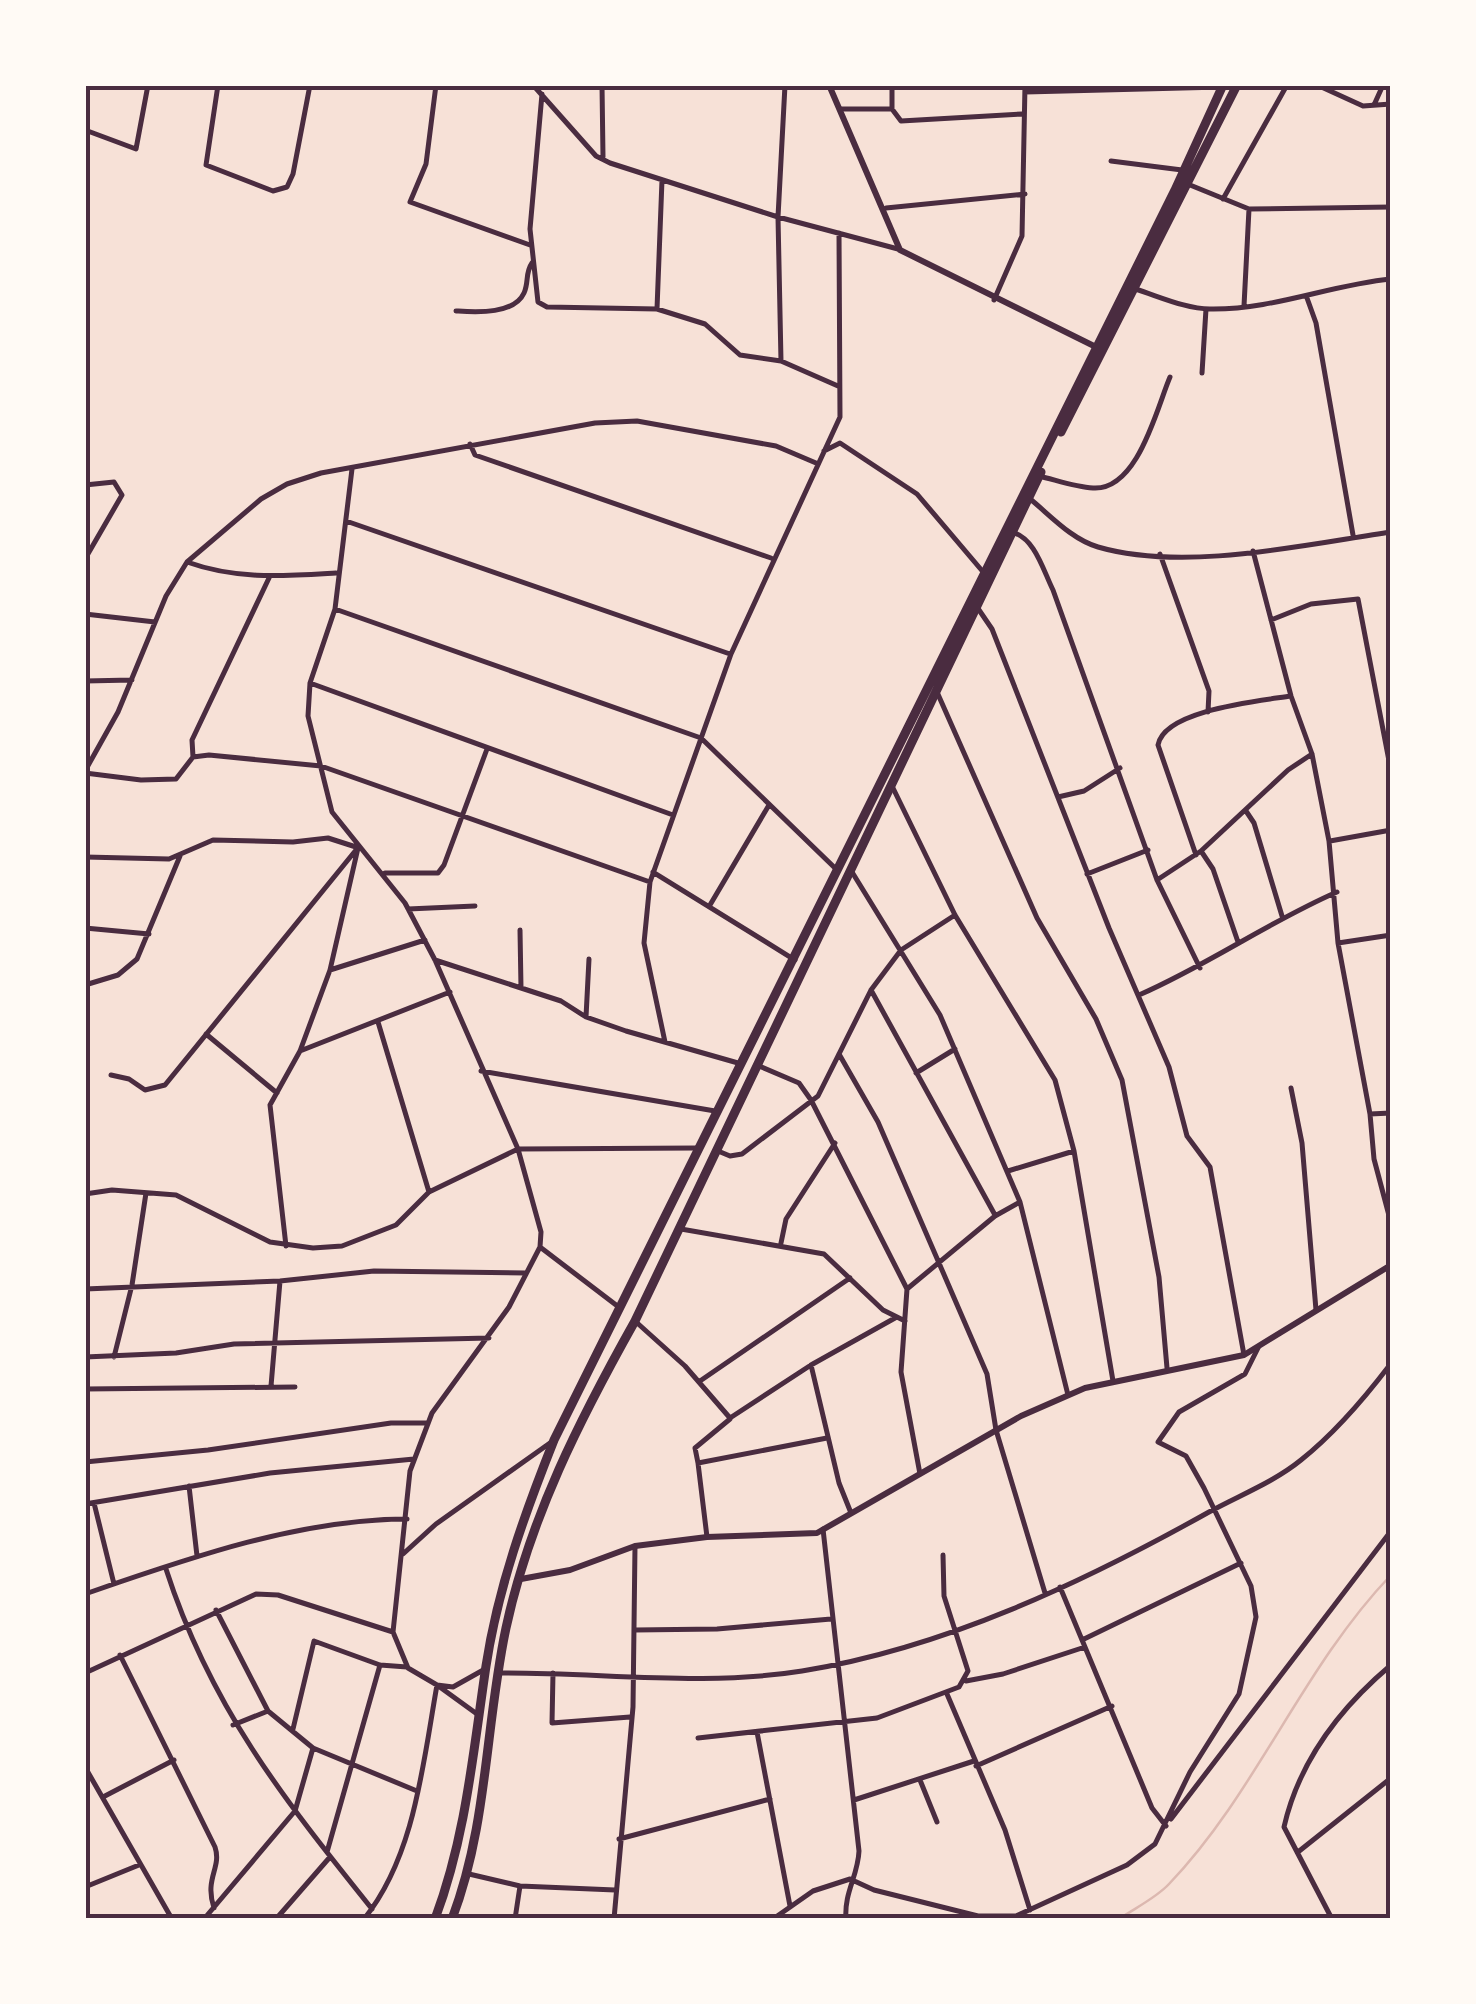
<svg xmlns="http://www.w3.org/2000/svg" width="1476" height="2004" viewBox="0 0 1476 2004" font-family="'PT Sans',sans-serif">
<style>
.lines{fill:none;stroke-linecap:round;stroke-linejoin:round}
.stream{stroke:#dcb8b0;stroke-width:2.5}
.minor{stroke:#4a2c40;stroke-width:5}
.tertiary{stroke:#4a2c40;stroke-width:6}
.trunk{stroke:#4a2c40;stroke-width:9}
.neatline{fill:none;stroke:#4a2c40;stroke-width:4}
</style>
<rect width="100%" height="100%" fill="#f7e1d7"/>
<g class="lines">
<!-- stream -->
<path class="stream" d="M1119 1919C1135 1908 1156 1898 1169 1884 1257 1792 1302 1668 1391 1575"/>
<!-- minor -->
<path class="minor" d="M218 85 206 165 273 191 287 187 293 174 310 85
M436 85 426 164 410 202 530 245
M533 85 596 156 610 163 778 217 898 249
M602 85 603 157
M892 85V109L901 121 1022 114
M1317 85 1363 106 1391 104
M1025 92 1222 87
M542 94 530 229 538 302 547 307 657 309 705 324 740 355 781 361 838 386
M1374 105 1383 85
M840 109H892
M85 130 136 149 148 85
M1111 161 1182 170
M1190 185 1249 209 1391 207
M1223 199 1287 85
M886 208 1025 194
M1135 289C1158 296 1186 309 1210 309 1273 310 1329 285 1391 279
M1307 298 1316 323 1353 535
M994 300 1022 236 1025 85
M1244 306 1249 209
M657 309 662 180
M456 311C475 312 514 315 524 293 529 282 525 273 532 263
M781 361 778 217 785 85
M1202 373 1206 309
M470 444 475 455 771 558
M824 451 840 443 917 494 984 573
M352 469 335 609 310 683 308 716 332 812 405 903 435 960 518 1149 541 1232 540 1247 509 1307 432 1413 410 1471 393 1632 408 1668 437 1685 453 1687 485 1669
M1039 476C1056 480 1075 487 1093 488 1138 491 1157 407 1170 377
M85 485 114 482 122 495 85 559
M1029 498C1050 515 1071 539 1098 547 1184 572 1303 545 1391 532
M346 521 730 654
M1012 532C1035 538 1043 570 1053 590L1157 880 1200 968
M1253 551 1291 696 1312 754 1329 841 1338 943 1370 1114 1374 1159 1391 1223
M1160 554 1209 691 1208 712
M187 562C237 580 284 576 336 573
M977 607 992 629 1109 928 1169 1067 1187 1136 1210 1167 1244 1355
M335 609 701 738 836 869
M85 614 155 622
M1271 620 1311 604 1358 599 1390 766
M85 681 132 680
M310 683 673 815
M937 692 1037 918 1096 1019 1122 1080 1159 1277 1167 1368
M193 757 209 755 321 766 650 882
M85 771 118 712 166 596 187 562 261 499 287 484 321 473 595 423 637 421 776 446 816 463
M85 773 141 780 176 779 193 757 192 740 269 578
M892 786 955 915 1055 1080 1074 1151 1113 1381
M1058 797 1084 791 1120 768
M1246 811 1254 823 1282 916
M1330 841 1391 830
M1201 851 1213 869 1238 942
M1196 855 1158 745C1164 710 1259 701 1291 696
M85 857 169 859 213 840 293 842 328 838 356 847
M653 872 795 960
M852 872 940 1015 1020 1202
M385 873H438L444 865 487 749
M1087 874 1148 850
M1157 880 1201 851 1288 770 1312 754
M710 905 769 805
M408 909 475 906
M85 928 149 934
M520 930 521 988
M1338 943 1391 935
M435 960 561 1001 586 1017 626 1031 738 1063
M330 970 425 940
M85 985 118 975 137 959 180 856
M871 990 995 1215
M1139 995C1208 965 1268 922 1337 892
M586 1017 589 959
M378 1022 429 1192
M206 1034 277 1093
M665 1042 644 943 650 882 731 654 840 417 839 233
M300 1051 450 992
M839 1054 878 1122 987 1374 996 1430 1045 1593
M759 1066 799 1083 811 1100 907 1289 901 1372 920 1474
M481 1071 715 1111
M916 1073 955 1049
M111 1075 129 1079 145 1090 165 1085 356 850
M1291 1088 1302 1143 1316 1310
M1370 1114 1391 1113
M718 1151 730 1156 742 1154 818 1096 871 990 901 950 955 915
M1008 1171 1074 1151
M85 1194 112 1190 176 1195 270 1242 313 1248 342 1246 396 1225 429 1192 518 1149 697 1148
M681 1229 824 1254 883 1310 905 1321
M781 1243 786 1219 835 1143
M286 1246 270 1105 300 1051 330 970 358 848
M540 1247 620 1308
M85 1289 280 1281 374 1271 526 1273
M907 1289 995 1216 1020 1202 1068 1395
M635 1321 685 1366 730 1418 811 1365 895 1318
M85 1357 176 1353 234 1344 489 1338
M114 1357 132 1285 146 1193
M811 1365 839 1483 851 1513
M700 1381 850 1278
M271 1386 280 1281
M85 1389 295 1387
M85 1462 208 1450 391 1423H428
M698 1463 695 1448 730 1419
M189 1486 197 1556
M94 1503 114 1584
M85 1504 270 1473 414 1459
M823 1529 859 1851C858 1876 844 1892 846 1919
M707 1537 698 1463 827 1438
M403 1554 436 1524 550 1443
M166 1569C210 1706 283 1798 372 1909
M1060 1587 1152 1808 1166 1826
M85 1594C186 1559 299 1519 407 1519
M216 1610 268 1711 313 1748 417 1791
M635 1630 717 1629 831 1619
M1082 1640 1241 1563
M120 1655 215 1847C222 1868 204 1878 214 1908
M85 1673 256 1594 278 1595 393 1632
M499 1673C598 1672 703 1687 802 1671 945 1648 1084 1582 1209 1512 1240 1495 1274 1482 1301 1460 1335 1433 1363 1400 1389 1366
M553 1673 552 1723 630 1717
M966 1681 1003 1674 1085 1647
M947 1694 1005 1830 1030 1910
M233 1725 268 1711
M293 1729 314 1641 380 1665 407 1667
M757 1732 790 1906
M698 1738 877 1718 959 1687 968 1671 944 1596 943 1555
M976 1766 1112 1706
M85 1767 172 1919
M920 1780 937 1822
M103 1797 174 1760
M854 1800 974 1761
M1171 1819 1391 1531
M619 1839 770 1799
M327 1852 380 1665
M1298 1852 1391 1778
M469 1874 520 1886 615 1890
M85 1887 139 1865
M204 1919 295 1811 313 1748
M276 1919 330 1857
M364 1919C415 1856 423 1763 437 1685L477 1714
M515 1919 520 1886
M614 1919 633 1707 635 1546
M773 1919 813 1891 850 1879 874 1890 978 1916H1016L1127 1865 1155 1844 1190 1772 1239 1694 1256 1617 1251 1586 1204 1488 1186 1456 1158 1442 1179 1412 1245 1374 1258 1348
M1332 1919 1284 1827C1299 1761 1340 1708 1391 1665"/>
<!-- tertiary -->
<path class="tertiary" d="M829 85 900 250 1096 347
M521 1579 570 1570 635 1546 707 1537 817 1533 1021 1416 1085 1388 1244 1355 1391 1265"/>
<!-- trunk -->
<path class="trunk" d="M1061 432 1237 85
M435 1919C466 1836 473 1753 486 1666 498 1587 525 1513 554 1440L1175 190 1223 85
M452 1919C488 1824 485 1727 506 1628 530 1517 580 1419 635 1321L1041 472"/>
</g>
<!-- border -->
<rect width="1476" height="2004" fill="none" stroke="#fffaf5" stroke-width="175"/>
<rect x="88" y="88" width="1300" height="1828" class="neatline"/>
</svg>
